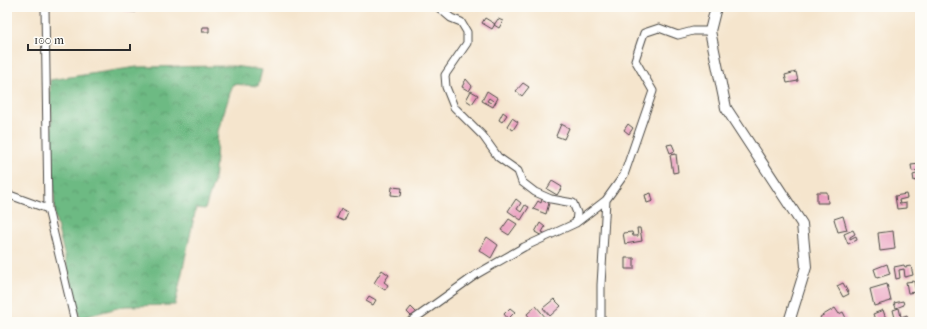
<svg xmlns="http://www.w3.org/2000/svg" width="927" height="329" viewBox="0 0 927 329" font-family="'IM FELL French Canon',serif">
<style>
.forest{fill:url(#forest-crowns);stroke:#4c7257}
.building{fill:#e999bb;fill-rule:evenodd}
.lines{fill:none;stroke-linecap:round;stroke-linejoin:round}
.street-casing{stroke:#494743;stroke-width:9}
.secondary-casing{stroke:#494743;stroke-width:12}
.street{stroke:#fff;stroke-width:7}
.secondary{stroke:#fff;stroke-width:10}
</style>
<defs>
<pattern id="forest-crowns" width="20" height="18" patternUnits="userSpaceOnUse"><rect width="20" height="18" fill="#6dba83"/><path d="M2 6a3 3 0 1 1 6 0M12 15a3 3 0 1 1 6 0" fill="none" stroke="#5a976b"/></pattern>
</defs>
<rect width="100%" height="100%" fill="#fdfcf7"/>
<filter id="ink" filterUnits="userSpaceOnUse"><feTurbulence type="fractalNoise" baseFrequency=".025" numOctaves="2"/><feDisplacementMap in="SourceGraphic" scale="8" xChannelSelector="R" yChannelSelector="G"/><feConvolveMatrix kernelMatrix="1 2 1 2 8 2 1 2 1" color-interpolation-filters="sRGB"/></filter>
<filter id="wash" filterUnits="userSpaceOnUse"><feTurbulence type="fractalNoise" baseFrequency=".012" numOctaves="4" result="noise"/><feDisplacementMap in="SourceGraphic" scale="16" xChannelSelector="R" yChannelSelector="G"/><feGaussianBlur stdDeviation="0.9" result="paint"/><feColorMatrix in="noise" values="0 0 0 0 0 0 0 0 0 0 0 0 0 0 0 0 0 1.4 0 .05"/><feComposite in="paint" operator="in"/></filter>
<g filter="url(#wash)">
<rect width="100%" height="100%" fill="#f5e5cd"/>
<!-- forest -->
<path class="forest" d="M233 66 262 70 258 86 233 84 218 131 214 182 205 209 196 208 175 305 125 306 80 318 55 217 50 80 137 67Z"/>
<g id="blocks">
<!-- building -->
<path class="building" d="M124 7H136V12L123 11Z
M485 18 495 24 492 29 482 23Z
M498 19 503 21 499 28 494 25Z
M203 27H209V32H202Z
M796 72 798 81 787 83 785 75Z
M466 79 472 86 469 91 462 87Z
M523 83 529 87 522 96 516 91Z
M471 91 478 95 472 104 466 100Z
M487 91 498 98 493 107 482 101ZM489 98 493 101 491 103 487 101Z
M503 112 507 115 502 122 499 120Z
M512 118 518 122 513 130 507 126Z
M561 124 569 128 564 139 556 136Z
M628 124 633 128 629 134 624 130Z
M672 144 675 151 670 153 667 145Z
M676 154 678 172 673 173 670 155Z
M920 164V170L912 171 911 165Z
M920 173V179L914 181 913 175Z
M552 181 562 187 557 195 547 189Z
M392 187 402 188 401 196 391 195Z
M817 192H827L828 203H817Z
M651 193 653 201 647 203 645 195Z
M906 194 907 198 899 200 900 204 906 203V208L897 209 895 196Z
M516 199 521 203 517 209 521 212 525 205 529 207 521 220 508 211Z
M542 199 549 203 546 214 533 209 538 201 541 203Z
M341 209 348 212 344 221 337 218Z
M843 216 847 230 838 232 834 219Z
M509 219 517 224 509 235 501 230Z
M540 223 545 227 542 232 546 234 544 237 535 232Z
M637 228H640L642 241 625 244 623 233 632 232 633 236H638Z
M853 230 855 234 850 237V239L856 236 857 240 848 244 844 234Z
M893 231 895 249 880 251 878 233Z
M487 237 498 245 491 258 479 250Z
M625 258H634V269H625Z
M887 264 890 274 877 278 874 269Z
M904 265 905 267 911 266 913 275 905 277 904 269 899 270 900 278 896 279 894 267Z
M382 270 389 275 384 282 388 285 385 290 374 283Z
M914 281 916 292 908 293 906 282Z
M843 283 849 294 843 297 837 286Z
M887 284 891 301 874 306 870 289Z
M369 296 376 300 373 305 366 301Z
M554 299 561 306 550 316 543 308Z
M903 301 904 305 896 308 894 303Z
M536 306 546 318 541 322H533L527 314Z
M411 307 418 314 414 319 407 312Z
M510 308 515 312 508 319 504 314Z
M835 308 839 314 843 312 848 322H842L841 319 836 322H822L820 317Z
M899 308 901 317 907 315 908 320 896 322 893 310Z
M883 310 887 322H876L873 314Z"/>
</g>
</g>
<g filter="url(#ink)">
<use href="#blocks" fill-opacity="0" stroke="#494743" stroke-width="1"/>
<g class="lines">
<!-- street casing -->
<g class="street-casing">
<path id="street" d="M45 7 48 209
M438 7 451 18 461 22 467 32V43L445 75 446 87 454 107 483 136 498 157 518 171 522 182 535 192 551 199 573 203 577 213 576 223
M7 194 48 209 75 322
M410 322 477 274 524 247 576 223 606 200
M601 322V285L606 200 624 175 653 91 635 60 644 33 659 28 678 35 693 31H710"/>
</g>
<!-- secondary casing -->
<g class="secondary-casing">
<path id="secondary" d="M716 7 710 31 726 108 802 224 806 267 789 322"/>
</g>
<!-- street -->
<use href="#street" class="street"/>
<!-- secondary -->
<use href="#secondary" class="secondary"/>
</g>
</g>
<!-- margin -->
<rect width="927" height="329" fill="none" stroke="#fdfcf7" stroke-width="24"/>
<!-- scale -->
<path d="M28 44v6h102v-6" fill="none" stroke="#2b2b2b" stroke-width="2"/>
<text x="34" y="44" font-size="12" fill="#2b2b2b" stroke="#fdfcf7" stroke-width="3" paint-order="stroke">100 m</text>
</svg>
